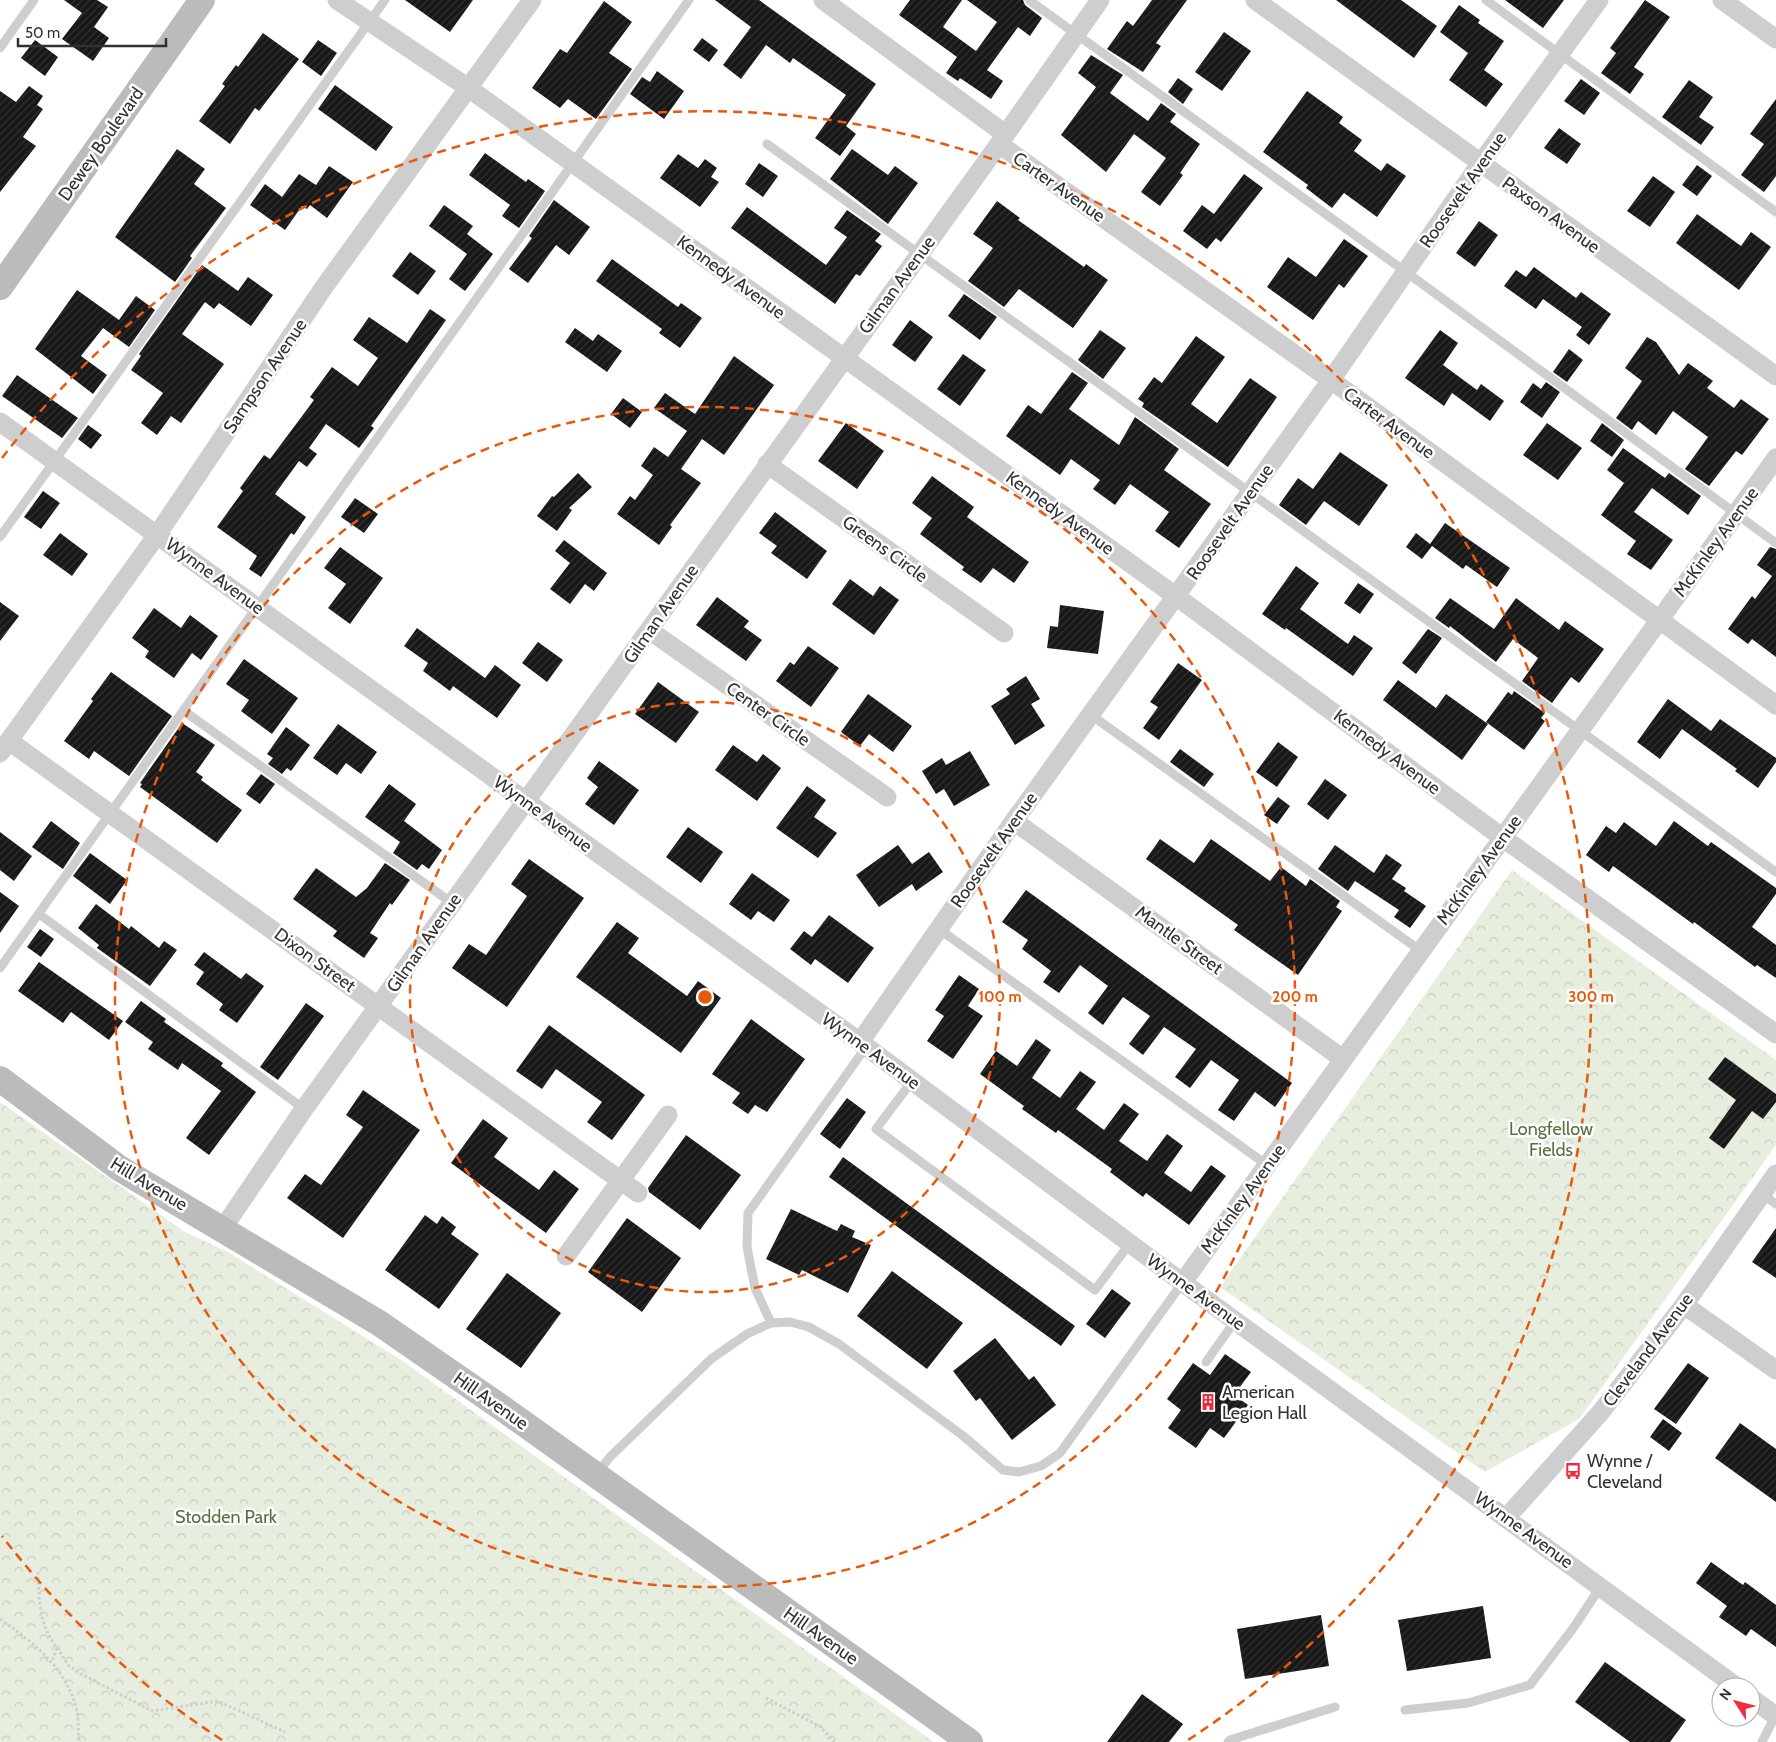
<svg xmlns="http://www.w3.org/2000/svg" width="1776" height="1742" viewBox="0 0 1776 1742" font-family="Cabin,sans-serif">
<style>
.forest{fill:url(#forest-crowns)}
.building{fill:url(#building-hatch)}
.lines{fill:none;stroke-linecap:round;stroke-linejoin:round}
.path{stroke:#cecece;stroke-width:3;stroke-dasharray:2.5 2.5;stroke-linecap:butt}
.lane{stroke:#cecece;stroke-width:9}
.street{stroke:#cecece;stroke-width:19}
.secondary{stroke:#bbb;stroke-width:26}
.ring{fill:none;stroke:#e8590c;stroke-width:2.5;stroke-dasharray:9 6}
.labels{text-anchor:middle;stroke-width:5;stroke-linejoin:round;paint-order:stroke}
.street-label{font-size:18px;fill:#313131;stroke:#fff}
.park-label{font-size:18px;fill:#55703c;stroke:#fff}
.poi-label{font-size:18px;fill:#313131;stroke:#fff;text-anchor:start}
.centre{fill:#e8590c;stroke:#fff;stroke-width:2.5}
.ring-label{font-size:15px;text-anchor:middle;font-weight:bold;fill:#e8590c;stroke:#fff;stroke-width:5;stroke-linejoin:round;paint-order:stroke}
</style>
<defs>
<pattern id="forest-crowns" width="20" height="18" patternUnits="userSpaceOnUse" patternTransform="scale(1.25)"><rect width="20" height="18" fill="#e8eedf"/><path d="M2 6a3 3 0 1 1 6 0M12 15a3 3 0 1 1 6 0" fill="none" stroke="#c7cdc0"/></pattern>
<pattern id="building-hatch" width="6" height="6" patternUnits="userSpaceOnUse" patternTransform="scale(1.25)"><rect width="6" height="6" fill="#181818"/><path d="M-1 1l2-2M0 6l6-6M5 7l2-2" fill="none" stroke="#313131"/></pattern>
</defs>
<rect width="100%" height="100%" fill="#fff"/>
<!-- forest -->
<path class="forest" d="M1512 870 1776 1060V1145L1579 1419 1485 1472 1220 1287Z
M0 1102 185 1232 228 1252 401 1360 934 1742H0Z"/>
<!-- building -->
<path class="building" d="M64 0H97L108 7 94 27 109 38 93 61 62 39 82 13Z
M405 0H473L450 32Z
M715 0H759L876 84 846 126 856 134 840 156 815 138 846 95 793 58 790 63 766 45 741 79 723 65 751 27Z
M910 0H962L943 27 976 51 997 22 967 0H1023L1025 5 1042 18 1030 36 1018 27 987 70 1003 81 991 99 960 78 958 81 946 73 957 57 899 15Z
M1152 0H1187L1156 43 1161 46 1143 72 1107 49 1127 21 1133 26Z
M1336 0H1401L1437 26 1414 58Z
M1505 0H1564L1543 28Z
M1645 0 1670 17 1634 67 1644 74 1630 94 1601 73 1616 53 1610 48Z
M604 1 632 22 609 53 632 69 596 119 568 99 560 108 532 88 560 49 567 53Z
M1459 5 1480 20 1478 23 1504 41 1484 70 1503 84 1486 107 1449 80 1468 53 1440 32Z
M1224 32 1251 51 1222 91 1195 72Z
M263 33 299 59 259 111 255 108 230 144 199 121 225 86 222 84 236 65 238 67Z
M702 38 718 50 709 62 693 50Z
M35 40 58 57 45 76 21 58Z
M318 40 337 53 321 76 302 62Z
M1091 55 1123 75 1110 93 1148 121 1161 103 1176 114 1170 122 1200 144 1180 173 1183 175 1160 206 1141 192 1166 158 1134 134 1106 172 1061 135 1096 87 1078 73Z
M657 71 684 91 664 119 630 94 642 77 650 82Z
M1178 78 1193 89 1183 104 1168 92Z
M1581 79 1600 93 1584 115 1564 101Z
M1689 80 1713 97 1699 117 1714 127 1701 145 1662 117Z
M335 85 393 127 376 151 318 109Z
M29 86 43 96 37 105 43 109 23 137 36 146 0 192V91L16 102Z
M1307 91 1343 117 1339 123 1362 140 1354 151 1381 171 1387 163 1406 176 1377 217 1344 193 1332 208 1306 188 1308 185 1263 152Z
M1776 99V176L1764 192 1741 175 1764 144 1750 134Z
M1559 128 1581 144 1567 164 1544 148Z
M177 149 205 169 194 184 226 208 190 256 192 258 175 282 115 237Z
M852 149 888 175 895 166 918 183 888 224 830 179Z
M485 153 526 182 528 179 545 191 519 228 502 216 510 205 469 175Z
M678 154 698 168 705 159 717 168 711 177 719 182 700 207 660 178Z
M759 163 778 176 763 197 745 184Z
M1697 165 1712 176 1697 196 1682 185Z
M329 166 353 182 327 218 310 205 307 209 302 206 285 230 250 205 265 184 282 197 299 174 316 185Z
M1244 174 1263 188 1221 242 1216 238 1207 249 1183 231 1202 205 1214 214Z
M1653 176 1675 192 1650 227 1627 211Z
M554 200 590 227 569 255 556 245 528 283 509 269 532 238 529 236Z
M997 201 1020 218 1018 220 1084 267 1086 264 1108 280 1073 328 1019 289 1004 307 968 281 993 248 973 234Z
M444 205 473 226 467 234 493 254 465 291 449 279 467 254 429 226Z
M747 207 826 265 847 237 834 228 847 210 881 234 875 241 882 246 860 276 856 274 835 304 731 228Z
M1697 214 1741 246 1751 232 1771 247 1739 290 1676 243Z
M1479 221 1498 235 1475 267 1456 253Z
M1344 239 1368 256 1344 288 1339 284 1313 320 1267 287 1288 257 1316 277Z
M410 252 436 271 418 295 392 276Z
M612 259 678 307 681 303 702 318 680 348 659 333 662 329 596 281Z
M202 265 238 291 248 277 273 295 251 326 219 303 214 309 205 302 182 334 224 364 181 423 171 416 157 435 141 423 163 393 131 370 141 356 139 354Z
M1534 267 1576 298 1581 292 1611 314 1589 345 1576 335 1582 327 1543 299 1536 309 1504 286 1516 270 1526 277Z
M77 290 119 320 136 296 155 310 129 347 103 328 81 356 107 375 93 394 35 349Z
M964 294 997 317 980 340 948 316Z
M430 309 446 320 371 426 374 428 359 448 326 424 309 448 317 454 307 467 299 461 275 494 306 517 294 535 291 533 261 577 249 569 257 556 217 527 243 491 240 488 264 455 270 459 314 400 310 397 332 367 358 386 378 358 353 340 369 317 407 343Z
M910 320 933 337 915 362 892 345Z
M575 328 593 341 598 334 622 351 607 372 565 342Z
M1100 330 1126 348 1103 379 1078 360Z
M1440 330 1458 343 1443 365 1477 390 1481 384 1504 401 1490 421 1452 393 1444 406 1405 378Z
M1196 336 1225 357 1191 404 1217 423 1250 378 1277 397 1228 467 1142 407 1144 403 1138 399 1154 377 1162 383Z
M1647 337 1656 342 1679 375 1688 363 1713 381 1707 388 1734 408 1741 399 1769 419 1742 455 1736 451 1709 486 1685 469 1708 437 1673 411 1656 435 1638 421 1632 430 1616 418 1642 381 1625 368Z
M1569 349 1583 360 1567 382 1553 372Z
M963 354 986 370 960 406 937 389Z
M734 356 774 385 724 455 702 439 681 469 701 483 670 525 672 527 659 545 617 514 630 496 635 500 653 475 641 466 654 447 668 457 687 431 654 408 665 393 695 414Z
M1072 372 1088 383 1069 409 1119 445 1135 417 1179 449 1164 470 1211 504 1179 548 1155 531 1169 512 1130 484 1115 505 1093 489 1100 480 1071 459 1060 475 1006 436 1028 405 1041 414Z
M17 375 78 418 62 438 2 396Z
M1546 382 1560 392 1542 418 1520 402 1533 383 1541 389Z
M623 398 642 412 630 428 611 414Z
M846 423 884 451 857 489 818 461Z
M1547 423 1582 448 1558 480 1523 455Z
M1602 423 1624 440 1612 457 1590 441Z
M88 425 102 435 91 449 78 439Z
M1623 448 1665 478 1669 473 1701 496 1688 515 1652 488 1634 512 1673 540 1651 570 1627 554 1636 541 1601 515 1624 483 1607 470Z
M1340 452 1388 485 1359 526 1324 501 1306 525 1279 505 1298 478 1313 489Z
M578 473 592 487 569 508 572 510 557 531 537 516 552 496 554 497Z
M932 476 974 507 967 517 1029 562 1014 583 993 568 981 583 962 570 964 567 920 534 932 518 912 503Z
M43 491 60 503 41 529 24 517Z
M355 498 378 514 364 533 341 517Z
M775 512 827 551 807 579 771 553 777 546 759 533Z
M1445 523 1510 568 1497 587 1466 565 1463 569 1432 546 1422 559 1406 547 1416 533 1430 544Z
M60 533 88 554 72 576 43 555Z
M564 540 607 573 594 591 585 584 570 604 550 589 570 563 555 551Z
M340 547 383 578 350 624 328 608 346 584 324 568Z
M1770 547 1776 549V657L1752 639 1748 644 1728 629 1752 596 1755 599 1772 576 1757 565Z
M1296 566 1319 583 1300 609 1348 644 1354 635 1373 648 1353 676 1286 628 1285 630 1262 614Z
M850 579 873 596 880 586 899 600 874 635 832 604Z
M1358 583 1374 594 1360 614 1344 603Z
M717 597 749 621 744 627 762 640 746 661 696 625Z
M1450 598 1494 629 1516 598 1559 630 1565 621 1604 649 1579 683 1571 677 1552 703 1522 681 1538 658 1513 639 1496 662 1450 626 1449 628 1435 618Z
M0 602 19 616 0 641Z
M1060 605 1104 611 1098 654 1047 648 1050 626 1058 627Z
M154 608 181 628 190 615 218 636 201 660 192 653 174 678 145 657 149 651 132 638Z
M417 628 485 678 495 665 521 685 497 718 453 686 450 691 423 671 428 663 404 646Z
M1428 629 1442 638 1416 674 1402 663Z
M538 642 563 660 547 682 522 663Z
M808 646 839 668 811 707 776 681 790 662 794 665Z
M244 659 298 698 272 734 241 711 249 700 226 684Z
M1178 663 1202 680 1159 740 1143 728 1158 707 1150 702Z
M111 672 172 716 129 776 94 751 89 759 64 741 93 701 91 699Z
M1026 676 1040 699 1031 704 1045 726 1015 745 991 706 1010 694 1006 689Z
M1398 680 1436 708 1446 694 1488 724 1462 760 1383 700Z
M658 682 699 712 676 743 635 714Z
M1514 691 1545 713 1541 718 1545 721 1524 750 1486 722 1508 692 1512 695Z
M868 694 912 726 893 752 869 734 860 746 841 732Z
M1668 699 1711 731 1720 719 1776 758V762L1758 788 1735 771 1737 769 1682 729 1660 759 1637 742Z
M182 723 215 745 196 772 203 777 201 780 242 810 217 843 140 787 142 784 140 783Z
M338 724 377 752 361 774 346 763 337 775 313 758Z
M286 727 310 745 291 771 287 768 282 774 268 764 273 758 267 754Z
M1278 742 1298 757 1277 787 1256 772Z
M733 745 757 762 763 754 781 768 757 801 715 770Z
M1180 749 1214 774 1204 787 1170 762Z
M970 751 990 785 954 806 944 789 936 794 922 771 942 758 946 765Z
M599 761 639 790 614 825 585 804 598 787 587 778Z
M261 774 275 784 260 804 246 794Z
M1325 779 1347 795 1328 820 1307 804Z
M389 784 416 804 404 821 442 850 429 869 422 864 417 870 393 853 400 842 365 817Z
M807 786 826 800 814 817 837 833 818 858 776 828Z
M1278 797 1290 806 1277 824 1264 815Z
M51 821 80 843 63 869 32 847Z
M1674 821 1708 846 1711 842 1776 888V894L1752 927 1776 945V978L1757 965 1755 967 1694 922 1693 924 1613 866 1609 872 1586 855 1606 826 1616 833 1624 822 1656 846Z
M688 827 723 852 701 883 666 857Z
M0 832 32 856 14 881 0 870Z
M1160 839 1194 863 1211 839 1270 881 1281 867 1306 886 1310 879 1340 901 1336 907 1342 911 1298 975 1234 930 1238 925 1146 859Z
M898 845 912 864 929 852 943 872 916 891 912 884 879 907 856 875Z
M1335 845 1374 873 1386 854 1402 865 1392 879 1406 888 1404 891 1426 906 1410 928 1394 917 1399 910 1355 881 1348 891 1318 869Z
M90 853 127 880 110 904 73 876Z
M529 859 584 898 507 1007 452 968 469 944 486 955 527 896 511 884Z
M385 863 410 880 392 905 390 903 370 933 378 938 364 958 333 936 337 931 293 899 316 868 356 897 367 888Z
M752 873 790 900 774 922 758 911 751 920 729 904Z
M1026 890 1292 1083 1275 1107 1255 1092 1234 1121 1218 1110 1239 1080 1211 1060 1190 1088 1175 1077 1196 1049 1164 1027 1143 1055 1129 1044 1150 1016 1123 997 1103 1025 1088 1013 1108 986 1080 965 1059 993 1043 982 1051 971 1022 949 1028 940 1002 922Z
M0 892 19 906 0 933Z
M96 904 129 929 131 926 159 948 164 941 177 950 150 986 97 948 99 945 78 928Z
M829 915 874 948 848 983 815 959 811 965 790 949 804 931 812 937Z
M617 922 639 938 628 953 687 996 698 981 721 998 681 1053 576 977Z
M40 929 54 939 41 957 27 947Z
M204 952 241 979 246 973 264 986 237 1023 219 1010 223 1004 196 984 204 972 194 965Z
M39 962 123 1021 109 1040 71 1012 63 1023 18 991Z
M959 975 979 989 968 1006 983 1016 953 1059 927 1041 944 1016 935 1010Z
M141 1001 166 1019 164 1022 223 1063 221 1066 256 1092 209 1155 186 1138 221 1091 182 1063 178 1070 148 1049 153 1042 125 1022Z
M306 1003 324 1016 278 1080 260 1067Z
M751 1019 805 1059 767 1112 755 1105 748 1114 732 1103 740 1093 712 1074Z
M549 1025 645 1095 612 1140 587 1122 602 1102 556 1069 542 1089 516 1071Z
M1036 1039 1051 1050 1032 1078 1060 1098 1080 1071 1096 1082 1076 1109 1104 1130 1124 1103 1139 1114 1119 1141 1147 1161 1167 1134 1183 1146 1164 1173 1191 1192 1211 1165 1226 1176 1189 1225 1146 1193 1143 1197 1110 1172 1112 1169 1058 1130 1056 1133 1022 1109 1024 1106 980 1074 996 1051 1017 1066Z
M1725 1057 1776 1094V1102L1763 1119 1752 1111 1724 1149 1709 1138 1736 1100 1708 1079Z
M363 1090 420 1130 343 1238 287 1198 305 1174 321 1185 363 1127 346 1115Z
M847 1098 866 1112 840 1149 820 1134Z
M483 1119 508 1138 494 1157 539 1190 554 1170 579 1189 546 1233 451 1163Z
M686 1135 741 1175 700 1230 649 1192 648 1188Z
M843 1157 1075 1326 1061 1346 829 1177Z
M791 1209 837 1231 841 1224 855 1231 852 1237 871 1245 848 1293 802 1270 799 1275 766 1259Z
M425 1215 437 1224 442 1216 456 1227 451 1234 479 1254 439 1309 385 1270Z
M627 1218 681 1258 642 1312 588 1272Z
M1776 1228V1278L1752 1262Z
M892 1271 963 1323 927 1369 857 1316Z
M507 1273 561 1313 521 1368 466 1329Z
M1112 1289 1131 1303 1105 1338 1086 1324Z
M995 1338 1029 1380 1034 1376 1056 1405 1012 1440 980 1398 976 1401 953 1371Z
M1225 1354 1251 1372 1234 1395 1248 1405 1224 1438 1210 1428 1196 1448 1168 1428 1181 1410 1167 1399 1193 1363 1210 1375Z
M1688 1363 1709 1378 1676 1424 1654 1409Z
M1663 1419 1682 1433 1669 1451 1650 1437Z
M1740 1423 1776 1449V1502L1715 1458Z
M1711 1562 1743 1585 1745 1582 1776 1605V1647L1751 1629 1746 1636 1719 1617 1727 1606 1696 1583Z
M1483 1606 1491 1658 1407 1671 1398 1620Z
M1321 1615 1329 1666 1245 1679 1237 1629Z
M1605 1662 1686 1720 1670 1742H1630L1575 1702Z
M1142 1694 1183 1724 1169 1742H1107Z"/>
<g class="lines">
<!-- path -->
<path class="path" d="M38 1572C39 1600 39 1625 57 1648L52 1662
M0 1619C34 1643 67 1668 77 1711 79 1721 78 1732 79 1742
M57 1648 69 1666 81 1674 152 1711 218 1701 285 1732
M766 1698 821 1727 834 1742"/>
<!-- lane -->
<path class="lane" d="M1029 0 1406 272 1776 543
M1486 0 1776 212
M0 48 34 0
M767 144 1776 872
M0 537 385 0
M184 711 452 903
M1091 715 1421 951
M39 914 304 1109
M939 929 1267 1165
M0 968 689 0
M866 1047 748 1213 747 1247 755 1288 771 1323 790 1322 809 1327 839 1344 962 1435 1003 1470 1019 1472 1041 1466 1060 1453 1183 1282
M912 1081 876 1129 1095 1290 1130 1243
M1762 1194 1776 1204
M1206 1362 1235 1321
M597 1473 610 1457 711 1359 747 1334 771 1323
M1405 1710 1468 1703 1530 1685 1574 1627 1601 1586
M1228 1742 1230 1740 1335 1707
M1762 1742 1775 1716"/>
<!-- street -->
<path class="street" d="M337 0 467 87 1177 597 1503 838 1776 1034
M823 0 1005 134
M1255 0 1776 376
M1722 0 1776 39
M999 144 1331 380 1776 705
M0 422 860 1042 1171 1274 1737 1687
M767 464 1004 633
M649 630 887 797
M9 741 638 1193
M0 753 157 535 324 287 532 0
M1014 821 1343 1059
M860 1042 1014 821 1331 380 1480 164 1599 0
M223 1228 304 1109 999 144 1100 0
M566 1256 668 1115
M1183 1282 1776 458
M1684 1305 1776 1370
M1507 1517 1600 1413 1684 1305 1776 1174
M1751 1698 1776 1716"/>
<!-- secondary -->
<path class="secondary" d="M0 287 202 0
M0 1079 119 1168 379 1323 502 1408 970 1742"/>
</g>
<!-- distance rings -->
<g class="ring">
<circle cx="705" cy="997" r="295"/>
<circle cx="705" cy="997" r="590"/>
<path d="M222 1740A886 886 0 0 1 2 1536M2 458A886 886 0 1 1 1188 1740"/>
</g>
<!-- icons -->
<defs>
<g id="building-bare" transform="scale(1.35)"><path d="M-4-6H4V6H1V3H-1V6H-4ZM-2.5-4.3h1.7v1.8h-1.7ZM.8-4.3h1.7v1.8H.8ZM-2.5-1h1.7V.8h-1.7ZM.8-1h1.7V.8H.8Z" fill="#ee2e3e" stroke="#fff" stroke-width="2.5" paint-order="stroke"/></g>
<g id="bus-bare" transform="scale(1.35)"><path d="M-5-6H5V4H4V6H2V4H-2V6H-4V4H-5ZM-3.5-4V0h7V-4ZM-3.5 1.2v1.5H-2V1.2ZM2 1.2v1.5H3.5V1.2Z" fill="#ee2e3e" stroke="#fff" stroke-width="2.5" paint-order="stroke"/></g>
</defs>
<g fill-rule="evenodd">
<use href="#building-bare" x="1208" y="1402"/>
<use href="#bus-bare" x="1573" y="1471"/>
</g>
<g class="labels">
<!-- street labels -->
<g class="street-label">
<text transform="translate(101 144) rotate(-55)" y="6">Dewey Boulevard</text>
<text transform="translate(1059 187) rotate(35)" y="6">Carter Avenue</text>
<text transform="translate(1463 190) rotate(-55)" y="6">Roosevelt Avenue</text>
<text transform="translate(1551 215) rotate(36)" y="6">Paxson Avenue</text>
<text transform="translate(731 277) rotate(36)" y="6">Kennedy Avenue</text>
<text transform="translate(897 285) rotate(-54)" y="6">Gilman Avenue</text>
<text transform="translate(265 376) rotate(-56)" y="6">Sampson Avenue</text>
<text transform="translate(1389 423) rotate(36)" y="6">Carter Avenue</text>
<text transform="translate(1060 513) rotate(36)" y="6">Kennedy Avenue</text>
<text transform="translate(1230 522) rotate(-55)" y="6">Roosevelt Avenue</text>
<text transform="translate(1716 542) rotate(-54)" y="6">McKinley Avenue</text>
<text transform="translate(885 549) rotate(36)" y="6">Greens Circle</text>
<text transform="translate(215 576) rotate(36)" y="6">Wynne Avenue</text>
<text transform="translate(661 614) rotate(-55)" y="6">Gilman Avenue</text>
<text transform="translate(768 714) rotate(35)" y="6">Center Circle</text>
<text transform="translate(1387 752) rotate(37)" y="6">Kennedy Avenue</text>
<text transform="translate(543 814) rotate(36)" y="6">Wynne Avenue</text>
<text transform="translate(994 850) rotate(-55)" y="6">Roosevelt Avenue</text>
<text transform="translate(1479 870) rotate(-54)" y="6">McKinley Avenue</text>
<text transform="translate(1179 940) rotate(36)" y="6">Mantle Street</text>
<text transform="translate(424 943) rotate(-55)" y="6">Gilman Avenue</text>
<text transform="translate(315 960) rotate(36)" y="6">Dixon Street</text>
<text transform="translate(871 1051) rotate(36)" y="6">Wynne Avenue</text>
<text transform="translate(149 1184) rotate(31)" y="6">Hill Avenue</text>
<text transform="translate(1243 1199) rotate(-54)" y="6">McKinley Avenue</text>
<text transform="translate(1196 1292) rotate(36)" y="6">Wynne Avenue</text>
<text transform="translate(1648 1350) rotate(-53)" y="6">Cleveland Avenue</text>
<text transform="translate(491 1401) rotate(35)" y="6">Hill Avenue</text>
<text transform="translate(1524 1530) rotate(36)" y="6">Wynne Avenue</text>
<text transform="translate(821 1636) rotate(35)" y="6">Hill Avenue</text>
</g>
<!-- park labels -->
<g class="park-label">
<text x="1551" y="1135">Longfellow<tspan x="1551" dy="21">Fields</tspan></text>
<text x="226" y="1523">Stodden Park</text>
</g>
<!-- poi labels -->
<g class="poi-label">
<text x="1222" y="1398">American<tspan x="1222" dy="21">Legion Hall</tspan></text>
<text x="1587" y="1467">Wynne /<tspan x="1587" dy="21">Cleveland</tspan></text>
</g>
</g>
<circle cx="705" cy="997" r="8" class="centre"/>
<g class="ring-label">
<text x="1000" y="1002">100 m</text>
<text x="1295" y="1002">200 m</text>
<text x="1591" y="1002">300 m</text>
</g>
<!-- north arrow -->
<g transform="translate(1736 1702) rotate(306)"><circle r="24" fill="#ffffff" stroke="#adadad"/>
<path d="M0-4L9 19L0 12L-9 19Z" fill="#ee2e3e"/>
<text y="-8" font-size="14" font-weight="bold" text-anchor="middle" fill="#313131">N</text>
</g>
<!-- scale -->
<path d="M18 38v8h148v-8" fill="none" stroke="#313131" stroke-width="2.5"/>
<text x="25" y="38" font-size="15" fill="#313131" stroke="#ffffff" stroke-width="4" paint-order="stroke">50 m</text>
</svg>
